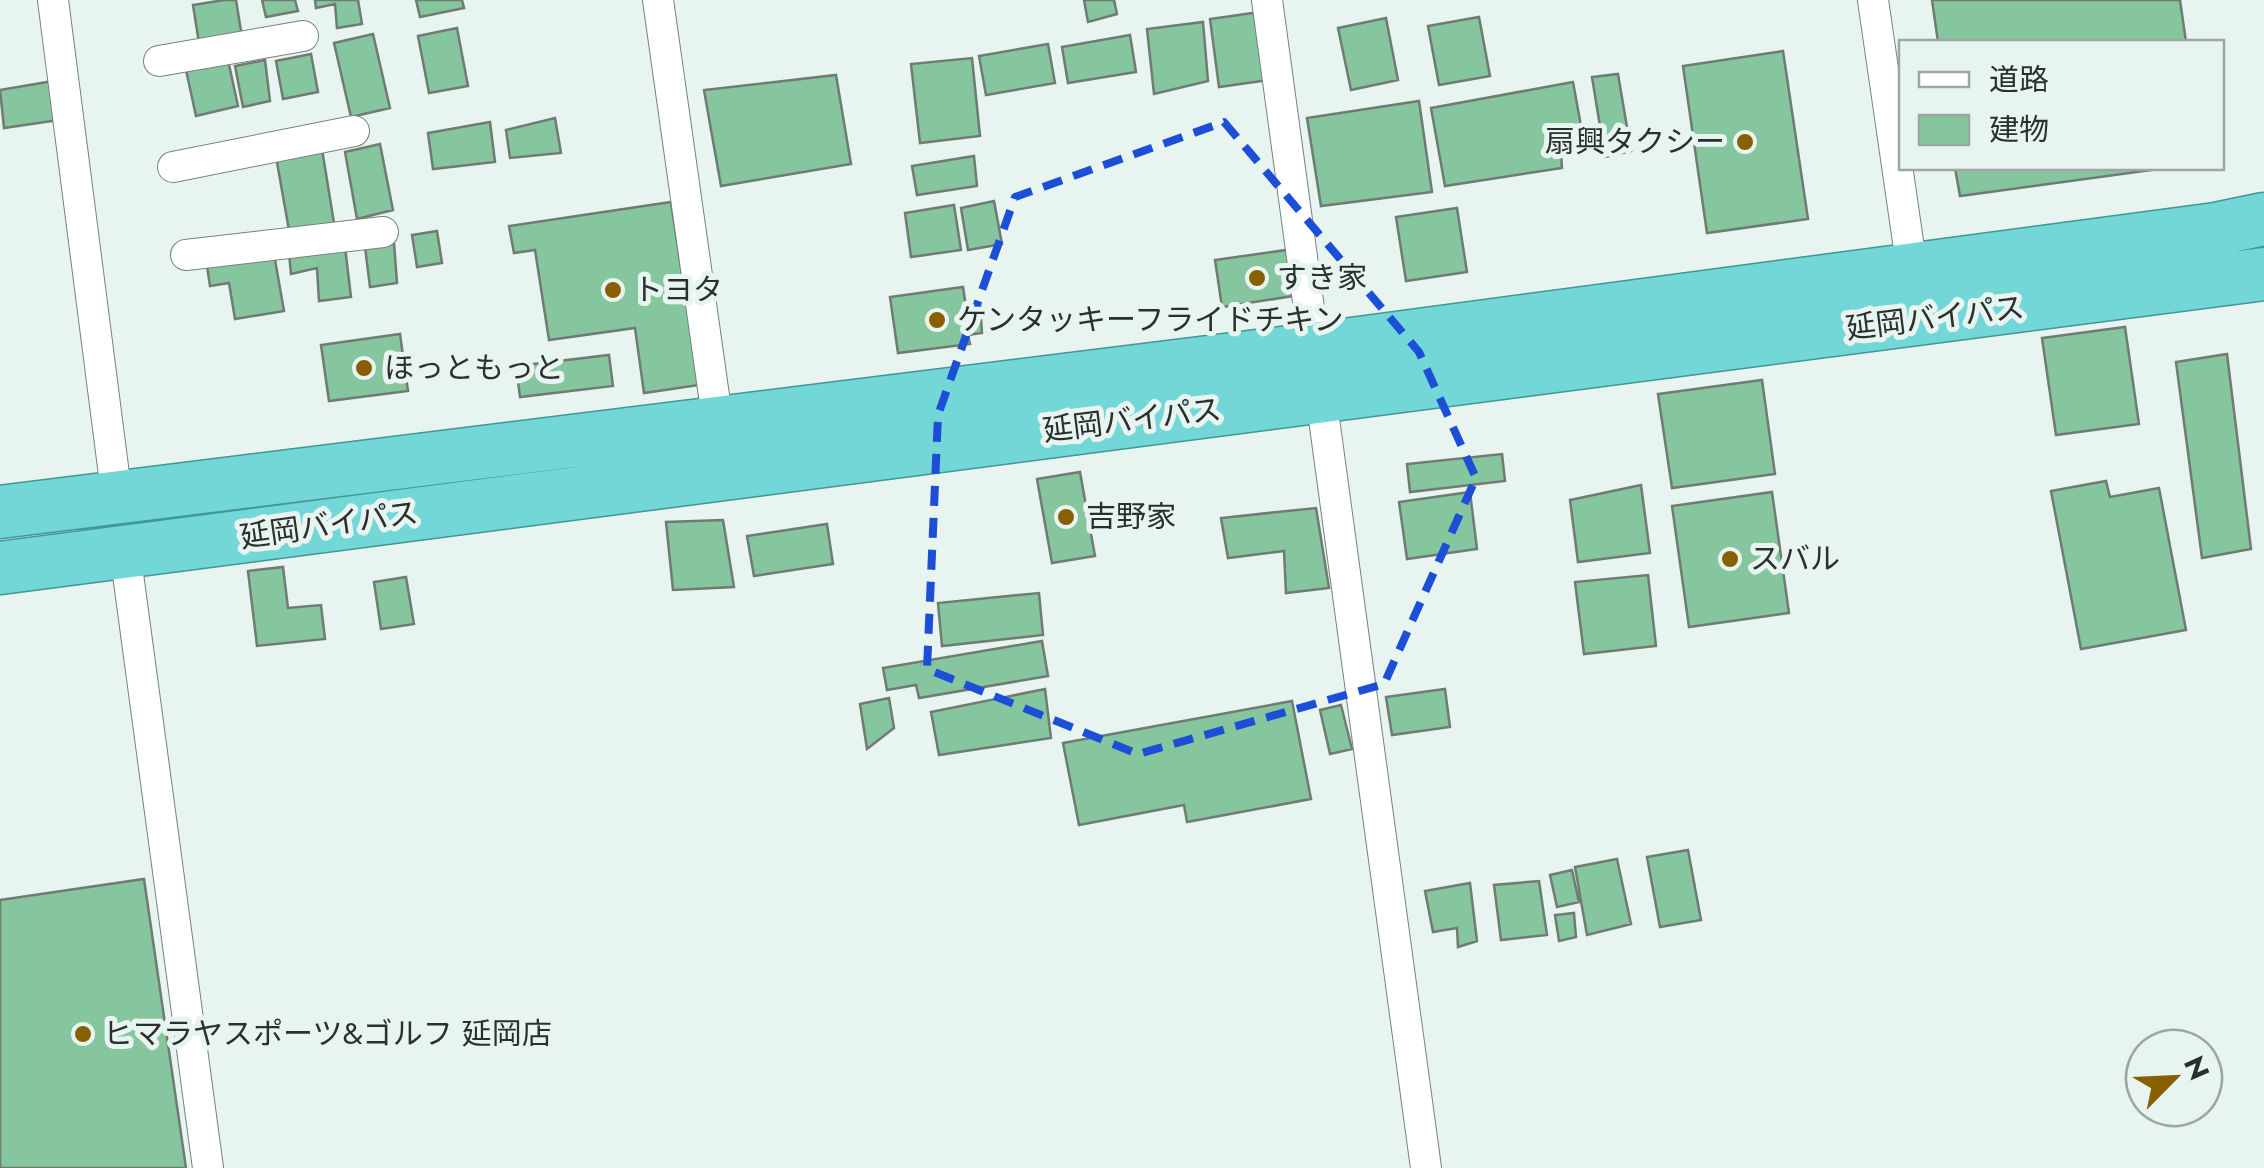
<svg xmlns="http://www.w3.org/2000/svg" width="2264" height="1168" viewBox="0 0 2264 1168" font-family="Jost,'Noto Sans JP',sans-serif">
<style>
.building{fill:#85c69f;stroke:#717b74;stroke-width:2.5}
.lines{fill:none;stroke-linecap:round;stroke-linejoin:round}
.minor-casing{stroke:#76827e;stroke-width:32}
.trunk-casing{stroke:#429695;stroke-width:55}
.minor{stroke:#fff;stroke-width:30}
.trunk{stroke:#72d7d6;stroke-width:52}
.marked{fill:none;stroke:#1d4ed8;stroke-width:8;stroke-dasharray:20 12;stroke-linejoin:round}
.poi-dot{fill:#886000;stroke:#e7f4f0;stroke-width:4}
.labels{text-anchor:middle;stroke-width:10;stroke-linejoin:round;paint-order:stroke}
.poi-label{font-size:30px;fill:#2b302e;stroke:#e7f4f0;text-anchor:start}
.street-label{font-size:30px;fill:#2b302e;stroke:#e7f4f0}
</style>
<rect width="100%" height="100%" fill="#e7f4f0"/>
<!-- building -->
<path class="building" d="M224 0H236L242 37 199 43 193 5Z
M262 0H295L298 11 266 17Z
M315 0H358L362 24 337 28 335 4 316 8Z
M416 0H462L464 8 420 17Z
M1084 0H1114L1117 14 1088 22Z
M1932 0H2180L2186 42H1938Z
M1260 12 1269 80 1219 87 1210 19Z
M1479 17 1490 76 1439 85 1428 26Z
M1386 18 1398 80 1351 90 1338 28Z
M1203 22 1208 81 1154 94 1147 29Z
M457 28 468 86 429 93 418 36Z
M373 34 390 108 351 117 334 43Z
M1130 35 1136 72 1068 83 1062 47Z
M1048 44 1055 83 986 95 979 56Z
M1783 51 1808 219 1707 233 1683 66Z
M311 54 318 92 283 99 276 61Z
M972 58 980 136 920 143 911 64Z
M228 60 238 106 196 116 186 70Z
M265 60 270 101 243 107 235 66Z
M1618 74 1631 151 1605 157 1592 77Z
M836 75 851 164 721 186 704 90Z
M53 81 59 120 4 128 0 90Z
M1573 82 1585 148 1561 153 1562 168 1445 186 1431 108Z
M1419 101 1432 192 1321 206 1307 118Z
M555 118 561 153 510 158 506 130Z
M490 122 495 162 433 169 428 133Z
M321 143 334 223 289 230 275 151Z
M380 144 393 210 357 219 345 152Z
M974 156 977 186 917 195 912 166Z
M1955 168H2166L1960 196Z
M994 201 1002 244 968 250 961 208Z
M671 202 699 385 644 393 635 328 549 340 535 250 514 253 509 226Z
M954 205 961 250 911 257 905 213Z
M1457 208 1467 272 1406 281 1396 217Z
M437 231 442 263 417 267 412 235Z
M394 243 397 283 370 287 365 247Z
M345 247 351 297 319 301 317 268 291 274 289 253Z
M1293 249 1300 295 1222 307 1215 260Z
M274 254 284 311 235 319 229 283 210 286 207 266Z
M963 287 966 307 980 305 982 333 968 335 970 344 898 353 890 297Z
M2125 327 2139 424 2056 435 2042 338Z
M400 334 408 391 329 401 321 345Z
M2227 354 2251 549 2202 558 2176 362Z
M609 355 613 386 520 397 516 366Z
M1762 380 1775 474 1672 488 1658 394Z
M1502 454 1505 481 1410 492 1407 464Z
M1080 472 1095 556 1052 563 1037 479Z
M2106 481 2110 497 2159 488 2186 630 2081 649 2051 491Z
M1641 485 1650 553 1578 562 1570 500Z
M1470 492 1477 549 1407 559 1399 502Z
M1772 492 1789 613 1689 627 1672 506Z
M1316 508 1329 588 1286 593 1284 551 1228 558 1221 518Z
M723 520 734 587 673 590 666 522Z
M827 524 833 564 754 576 747 536Z
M283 567 288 608 321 605 325 639 257 646 248 571Z
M1648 575 1656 646 1584 654 1575 582Z
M406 577 414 624 381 629 374 582Z
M1039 593 1043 635 942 646 938 603Z
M1042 641 1048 676 919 698 916 685 887 690 883 668Z
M1045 689 1051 738 939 755 931 712Z
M1445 689 1450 727 1392 735 1386 697Z
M889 698 894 728 867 749 860 704Z
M1292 701 1311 799 1187 822 1184 805 1079 825 1063 743Z
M1341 705 1352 749 1330 754 1320 710Z
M1688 850 1701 920 1660 927 1647 857Z
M1617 859 1631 924 1587 935 1575 867Z
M1572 870 1579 902 1557 907 1550 875Z
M144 879 186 1168H0V900Z
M1539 881 1547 935 1501 940 1494 885Z
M1470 883 1477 941 1458 947 1457 928 1433 932 1425 891Z
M1574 913 1576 937 1559 941 1555 915Z"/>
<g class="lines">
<!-- minor casing -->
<g class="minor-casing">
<path id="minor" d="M53 0 117 498
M658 0 718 424
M1267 0 1426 1168
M1873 0 1912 269
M159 61 303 36
M173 167 354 131
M186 255 383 232
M125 552 208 1168"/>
</g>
<!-- trunk casing -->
<g class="trunk-casing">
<path id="trunk" d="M0 512 1314 349 2216 229 2264 219
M0 568 2264 274"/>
</g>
<!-- minor -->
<use href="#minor" class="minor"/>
<!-- trunk -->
<use href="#trunk" class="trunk"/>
</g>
<!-- marked area -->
<path class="marked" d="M1224 122 1419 352 1476 478 1384 684 1138 754 927 669 938 415 1015 197Z"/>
<!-- markers -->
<g class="poi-dot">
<circle cx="1745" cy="142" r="10"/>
<circle cx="1257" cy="278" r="10"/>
<circle cx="613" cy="290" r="10"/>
<circle cx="937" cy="320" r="10"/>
<circle cx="364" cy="368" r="10"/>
<circle cx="1066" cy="517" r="10"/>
<circle cx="1730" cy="559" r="10"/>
<circle cx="83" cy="1034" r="10"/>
</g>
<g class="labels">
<!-- poi labels -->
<g class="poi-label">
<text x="1725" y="152" text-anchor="end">扇興タクシー</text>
<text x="1277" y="288">すき家</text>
<text x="633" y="300">トヨタ</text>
<text x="957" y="330">ケンタッキーフライドチキン</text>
<text x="384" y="378">ほっともっと</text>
<text x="1086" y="527">吉野家</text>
<text x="1750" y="569">スバル</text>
<text x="103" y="1044">ヒマラヤスポーツ&amp;ゴルフ 延岡店</text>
</g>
<!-- street labels -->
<g class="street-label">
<text transform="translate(1935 318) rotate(-7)" y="10">延岡バイパス</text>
<text transform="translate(1132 420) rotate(-7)" y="10">延岡バイパス</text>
<text transform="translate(329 525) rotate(-8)" y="10">延岡バイパス</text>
</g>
</g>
<!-- legend -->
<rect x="1899" y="40" width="325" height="130" fill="#e7f4f0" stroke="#9ca6a2" stroke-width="2.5"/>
<rect x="1919" y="72" width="50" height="15" fill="#ffffff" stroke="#9ca6a2" stroke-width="2.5"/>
<text x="1989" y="90" font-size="30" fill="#2b302e">道路</text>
<rect x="1919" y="115" width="50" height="30" fill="#85c69f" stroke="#9ca6a2" stroke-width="2.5"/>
<text x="1989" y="140" font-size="30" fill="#2b302e">建物</text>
<!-- north arrow -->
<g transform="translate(2174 1078) rotate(66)"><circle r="48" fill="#e7f4f0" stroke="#9ca6a2" stroke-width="2.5"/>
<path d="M0-8L18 38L0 25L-18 38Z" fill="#886000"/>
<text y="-15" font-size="28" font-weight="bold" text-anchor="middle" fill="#2b302e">N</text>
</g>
</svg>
